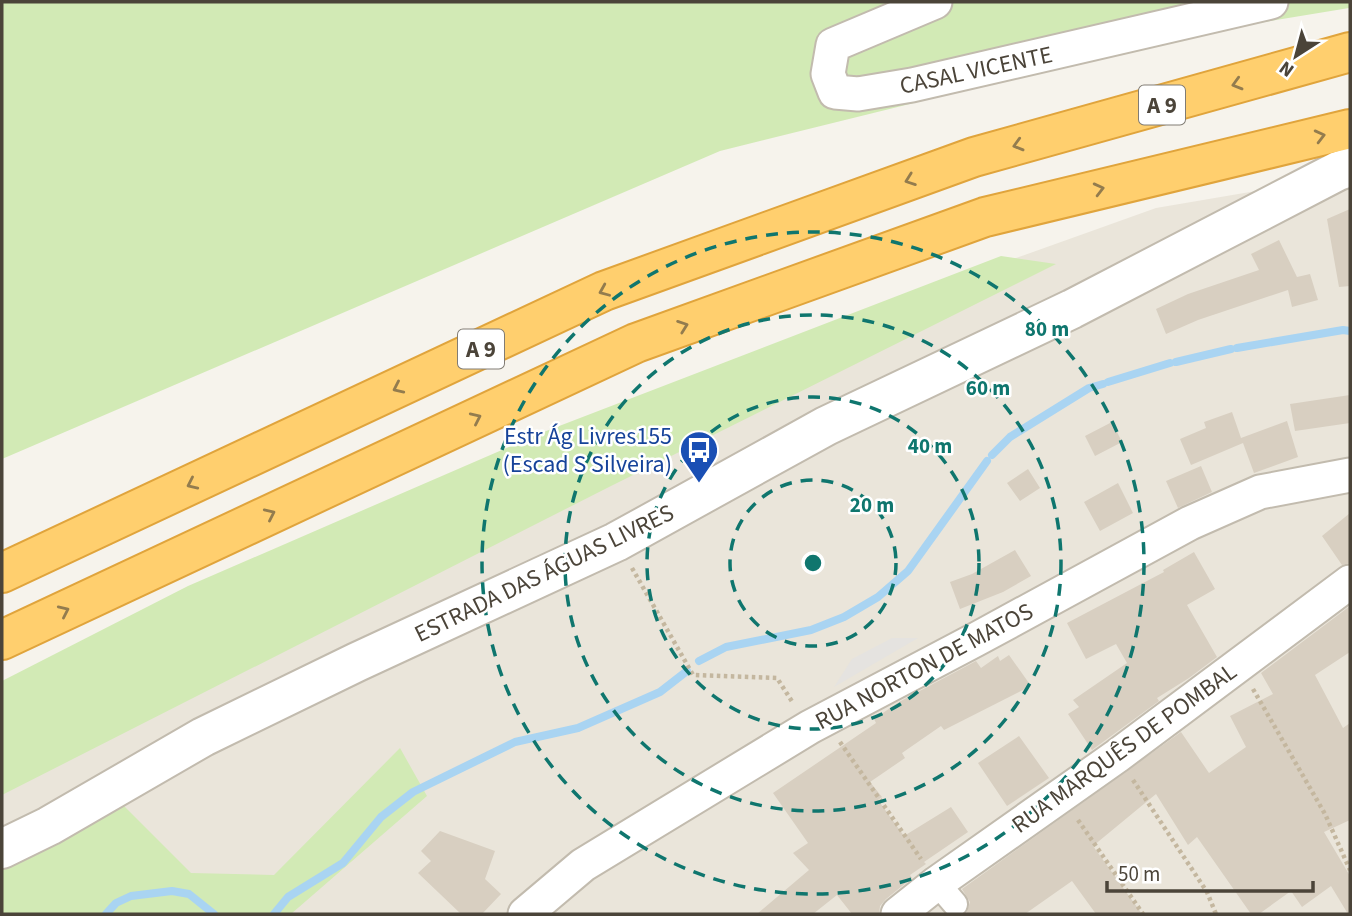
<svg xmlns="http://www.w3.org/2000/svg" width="1352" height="916" viewBox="0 0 1352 916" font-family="'Source Sans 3',sans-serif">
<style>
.residential{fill:#eae5da}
.green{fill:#d2eab5}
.parking{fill:#e5e3e0}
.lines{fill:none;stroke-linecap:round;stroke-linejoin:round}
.stream{stroke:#a9d4f2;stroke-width:8}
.building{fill:#d8cfc1}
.pedestrian-casing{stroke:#c2bbae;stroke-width:28}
.minor-casing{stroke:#c2bbae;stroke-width:37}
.tertiary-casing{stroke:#c2bbae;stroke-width:42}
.motorway-casing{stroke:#e0a43c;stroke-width:42}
.path{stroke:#c4b79f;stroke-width:4.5;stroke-dasharray:3.5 3.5;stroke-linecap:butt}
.pedestrian{stroke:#fff;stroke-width:24}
.minor{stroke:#fff;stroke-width:33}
.tertiary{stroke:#fff;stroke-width:38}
.motorway{stroke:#ffcf6e;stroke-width:38}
.oneway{stroke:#937c4e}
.ring{fill:none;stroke:#0f766e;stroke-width:3.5;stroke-dasharray:12 9}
.labels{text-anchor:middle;stroke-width:5;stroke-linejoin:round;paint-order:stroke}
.shield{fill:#fff;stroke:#817c74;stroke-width:2}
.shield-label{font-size:23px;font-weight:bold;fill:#4b4439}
.street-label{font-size:24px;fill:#4b4439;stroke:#fff}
.transit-label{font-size:24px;fill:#164399;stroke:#fff;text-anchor:end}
.centre{fill:#0f766e;stroke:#fff;stroke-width:3.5}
.ring-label{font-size:21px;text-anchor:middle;font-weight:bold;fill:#0f766e;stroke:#fff;stroke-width:5;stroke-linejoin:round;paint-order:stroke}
</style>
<rect width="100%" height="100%" fill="#f6f3ec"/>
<!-- residential -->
<path class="residential" d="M1350 175V914H2V733L773 345 1156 208Z"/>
<!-- green -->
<path class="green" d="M2 2H1350L1349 8 1192 34 720 151 2 459Z
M1001 256 1056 264 609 487 2 795V681L188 586 541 433Z
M400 748 427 796 291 914H2V860L122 804 191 873 274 875Z"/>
<!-- parking -->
<path class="parking" d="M892 638H918L834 687 852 659Z"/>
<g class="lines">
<!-- stream -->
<path class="stream" d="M1237 348 1343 330 1350 331
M1176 362 1231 349
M1108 382 1170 363
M992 455 1010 437 1089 388 1103 384
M699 661 726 647 811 630 844 617 878 597 908 571 987 461
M106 914 116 903 131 896 172 891 189 894 214 914
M274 914 288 897 343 863 381 817 413 792 515 742 578 728 660 692 687 671"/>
</g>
<!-- building -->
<path class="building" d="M1350 209V286L1339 287 1327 219Z
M1279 240 1297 277 1310 274 1318 300 1292 307 1288 290 1198 320 1166 334 1156 309 1188 294 1259 270 1251 254Z
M1350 395V423L1295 431 1290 404Z
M1232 412 1241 438 1287 421 1298 457 1254 473 1243 443 1191 465 1180 439 1206 428 1204 422Z
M1112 422 1122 442 1095 456 1085 436Z
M1201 466 1212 492 1178 508 1166 481Z
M1028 469 1040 488 1020 501 1007 483Z
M1118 483 1133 513 1100 531 1084 502Z
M1350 513V563L1342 565 1322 536Z
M1015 550 1031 576 1003 592 960 609 950 582 972 574Z
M1194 552 1215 589 1187 605 1217 657 1189 678 1157 698 1159 701 1092 750 1068 714 1079 707 1073 700 1127 663 1116 644 1086 659 1067 623 1164 572 1163 570Z
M1350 606V652L1315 675 1343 728 1350 723V820L1324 832 1350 876V914H1348L1331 886 1302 907 1291 891 1259 914H1251L1197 837 1188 845 1156 794 1093 846 1142 914H1096L1072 881 1025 914H966L970 902 962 889 1181 732 1209 773 1246 747 1230 716 1273 694 1261 673Z
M1009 655 1031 686 944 730 941 726 902 753 905 758 870 782 882 797 878 800 904 836 951 807 968 832 924 862 926 864 910 875 912 878 886 899 880 906 879 914H852L837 895 813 914H757L809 870 793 853 808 843 773 793 876 723 874 719 899 702 976 661 981 668 998 656 1000 661Z
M1019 736 1049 778 1007 806 978 763Z
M440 831 495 851 485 879 501 894 482 914H461L418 873 431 861 421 851Z"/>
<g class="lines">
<!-- pedestrian casing -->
<g class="pedestrian-casing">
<path id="pedestrian" d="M937 883 955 904"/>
</g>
<!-- minor casing -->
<g class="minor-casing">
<path id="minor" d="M935 2 833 45 828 74 835 92 858 94 912 85 1271 2
M525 914 583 865 810 727 975 640 1190 523 1260 492 1350 475
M898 914 937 883 1117 756 1350 582"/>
</g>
<!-- tertiary casing -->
<g class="tertiary-casing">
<path id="tertiary" d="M2 849 49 826 203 737 357 662 616 542 826 426 1072 309 1338 171 1350 167"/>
</g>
<!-- motorway casing -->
<g class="motorway-casing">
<path id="motorway" d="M2 573 604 291 974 157 1350 52
M2 640 636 343 985 217 1350 129"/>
</g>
<!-- path -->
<path class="path" d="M632 568 693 675 777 678 793 703
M1253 689 1325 814 1350 870
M840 742 921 859
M1133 780 1207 892 1216 914
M1078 820 1143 914"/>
<!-- pedestrian -->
<use href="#pedestrian" class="pedestrian"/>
<!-- minor -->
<use href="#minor" class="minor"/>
<!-- tertiary -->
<use href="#tertiary" class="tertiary"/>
<!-- motorway -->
<use href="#motorway" class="motorway"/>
</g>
<!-- one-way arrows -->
<defs><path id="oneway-chevron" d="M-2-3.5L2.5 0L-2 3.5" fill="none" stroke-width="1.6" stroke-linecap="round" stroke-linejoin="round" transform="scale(1.75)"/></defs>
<g class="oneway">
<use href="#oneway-chevron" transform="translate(1237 84) rotate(164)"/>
<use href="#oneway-chevron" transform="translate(1320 136) rotate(-14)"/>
<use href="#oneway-chevron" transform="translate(1018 145) rotate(164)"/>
<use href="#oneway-chevron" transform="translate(910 180) rotate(160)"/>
<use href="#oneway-chevron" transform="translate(1099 189) rotate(-14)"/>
<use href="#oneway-chevron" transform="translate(604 291) rotate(157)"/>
<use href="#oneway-chevron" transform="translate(683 326) rotate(-20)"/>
<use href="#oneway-chevron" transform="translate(398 388) rotate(155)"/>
<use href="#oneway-chevron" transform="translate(476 418) rotate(-25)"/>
<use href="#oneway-chevron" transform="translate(192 484) rotate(155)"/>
<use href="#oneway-chevron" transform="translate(270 514) rotate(-25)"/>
<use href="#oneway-chevron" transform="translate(64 611) rotate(-25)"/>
</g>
<!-- distance rings -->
<g class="ring">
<circle cx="813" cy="563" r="83"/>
<circle cx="813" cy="563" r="166"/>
<circle cx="813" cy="563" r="248"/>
<circle cx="813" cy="563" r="331"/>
</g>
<!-- icons -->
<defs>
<g id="bus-pin" transform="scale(2.0125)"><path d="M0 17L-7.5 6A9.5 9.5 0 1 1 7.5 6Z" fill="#1a4fb4" stroke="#fff"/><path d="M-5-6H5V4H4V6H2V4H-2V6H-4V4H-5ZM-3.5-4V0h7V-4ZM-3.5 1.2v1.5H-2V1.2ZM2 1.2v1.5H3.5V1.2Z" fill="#fff"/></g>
</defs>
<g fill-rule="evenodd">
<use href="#bus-pin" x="699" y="450"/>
</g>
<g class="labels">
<!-- shield labels -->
<g class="shield">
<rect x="1139" y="85.5" width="46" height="39" rx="5"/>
<rect x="458" y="329.5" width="46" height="39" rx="5"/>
</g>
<g class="shield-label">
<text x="1162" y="113">A 9</text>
<text x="481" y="357">A 9</text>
</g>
<!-- street labels -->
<g class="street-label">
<text transform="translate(976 70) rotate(-12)" y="8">CASAL VICENTE</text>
<text transform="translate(544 573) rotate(-26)" y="8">ESTRADA DAS ÁGUAS LIVRES</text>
<text transform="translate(924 666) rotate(-28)" y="8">RUA NORTON DE MATOS</text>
<text transform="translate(1124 748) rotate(-36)" y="8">RUA MARQUÊS DE POMBAL</text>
</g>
<!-- transit labels -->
<g class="transit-label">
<text x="672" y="444">Estr Ág Livres155<tspan x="672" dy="28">(Escad S Silveira)</tspan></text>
</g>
</g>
<circle cx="813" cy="563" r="10" class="centre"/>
<g class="ring-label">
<text x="1047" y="336">80 m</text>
<text x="988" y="395">60 m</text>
<text x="930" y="453">40 m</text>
<text x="872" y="512">20 m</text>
</g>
<!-- border -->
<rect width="1352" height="916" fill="none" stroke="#4b4439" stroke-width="7"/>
<!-- north arrow -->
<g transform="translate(1296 56) rotate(216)" stroke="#ffffff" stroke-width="5" paint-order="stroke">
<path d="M0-5L12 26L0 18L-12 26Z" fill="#4b4439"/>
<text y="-10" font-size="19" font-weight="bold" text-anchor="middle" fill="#4b4439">N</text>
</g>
<!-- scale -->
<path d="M1107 881v10h206v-10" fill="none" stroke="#4b4439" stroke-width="3.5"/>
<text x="1118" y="881" font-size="21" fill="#4b4439" stroke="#ffffff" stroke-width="5" paint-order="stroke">50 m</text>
</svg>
